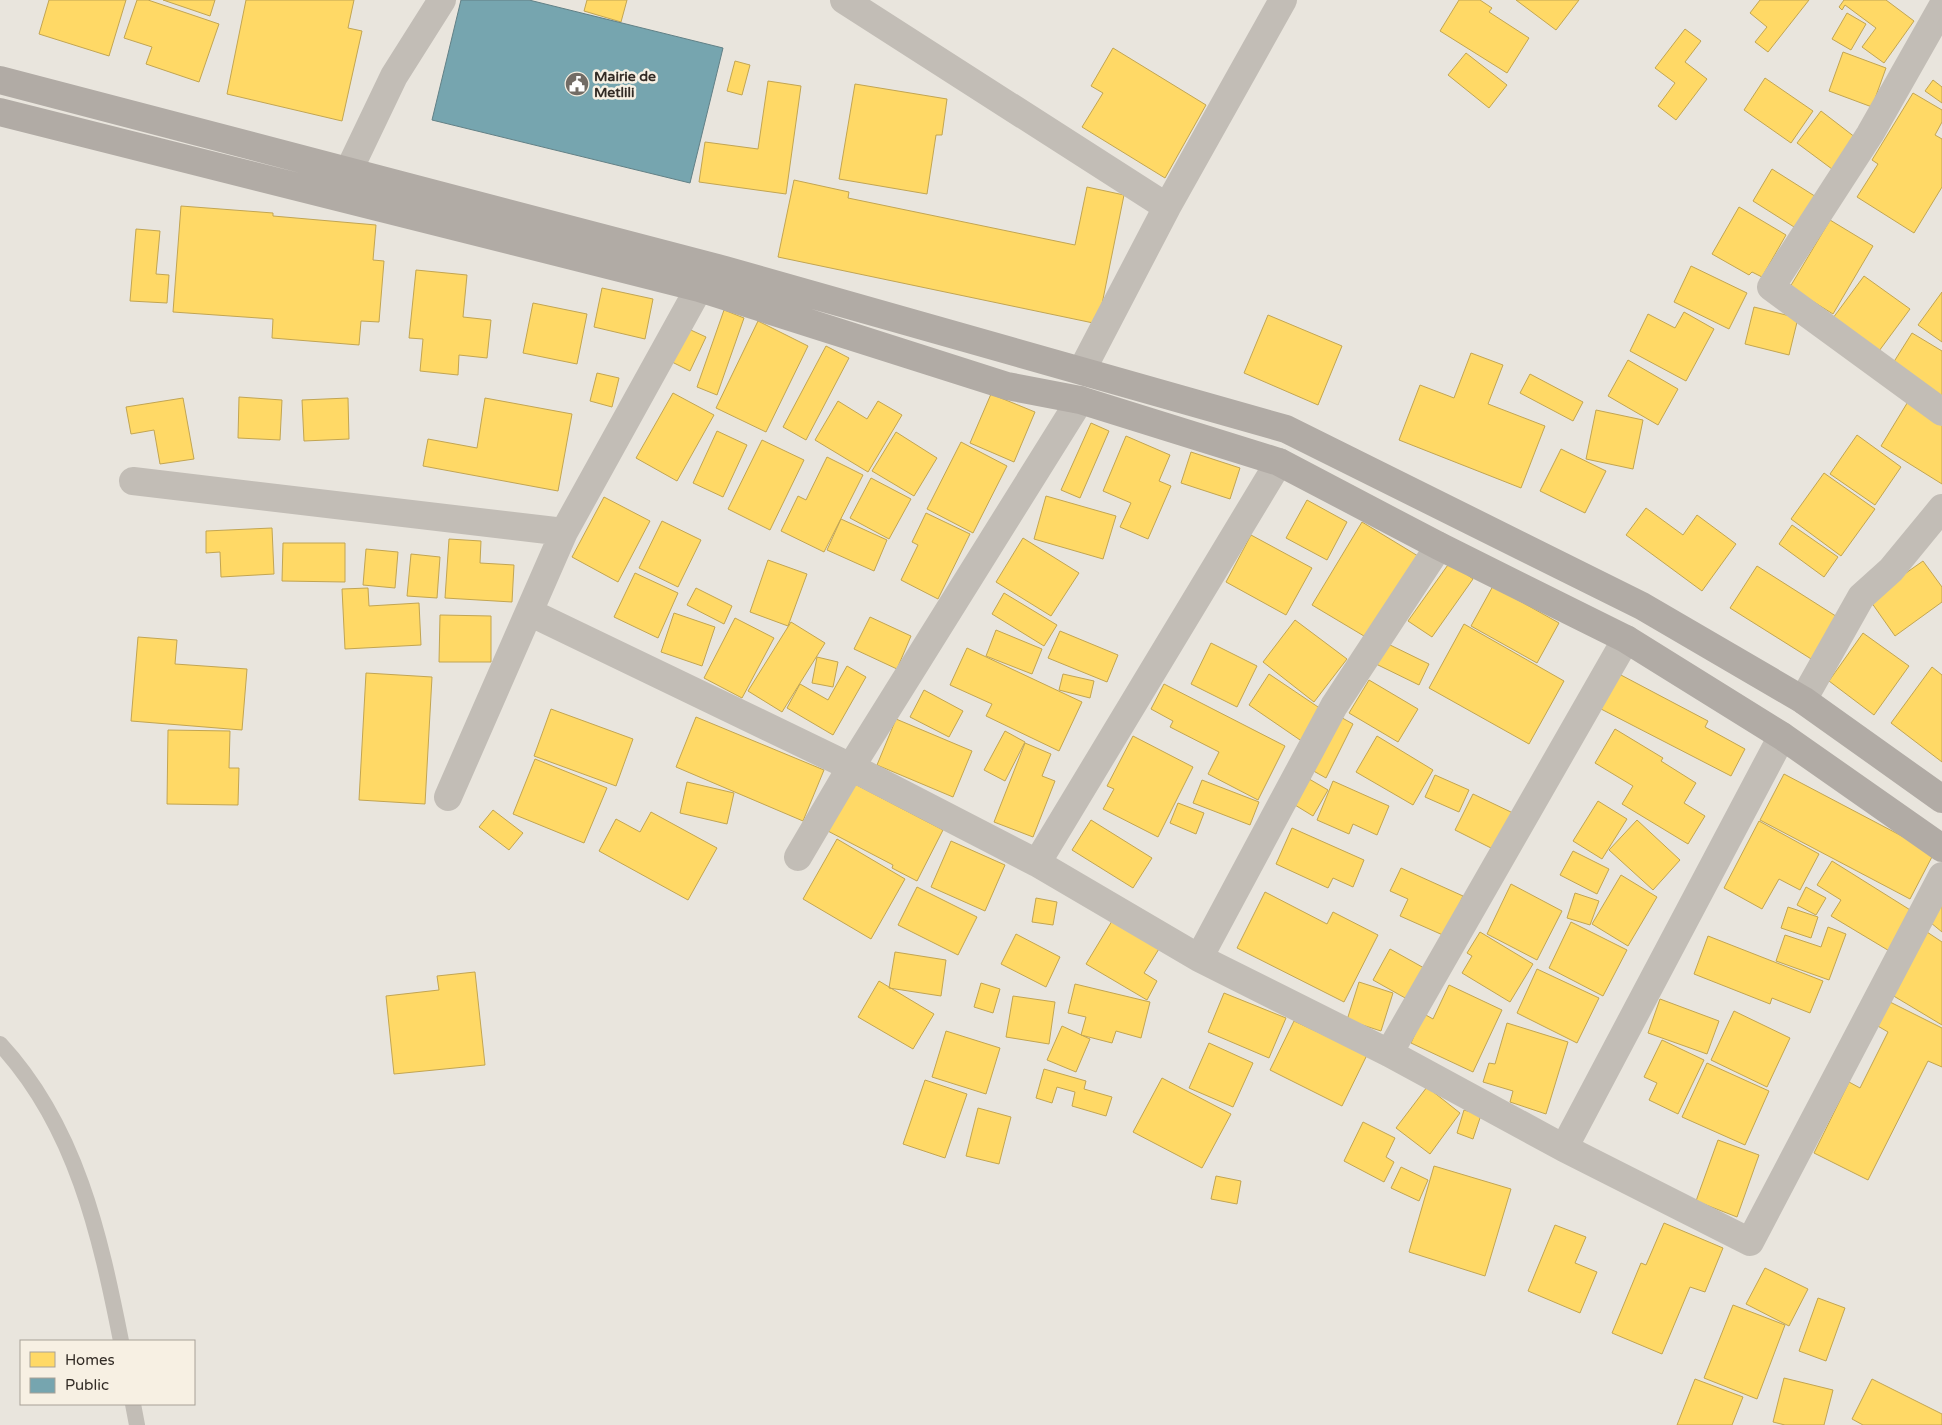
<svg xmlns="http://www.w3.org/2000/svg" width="1942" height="1425" viewBox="0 0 1942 1425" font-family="'Varela Round',sans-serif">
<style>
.homes{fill:#ffd966;stroke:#c2a552}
.public{fill:#76a5af;stroke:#628086}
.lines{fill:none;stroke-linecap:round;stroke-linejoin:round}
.lane{stroke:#c2bdb6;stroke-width:16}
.street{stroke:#c2bdb6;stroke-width:28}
.primary{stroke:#b1aba5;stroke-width:28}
.labels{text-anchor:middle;stroke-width:5;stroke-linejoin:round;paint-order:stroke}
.poi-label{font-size:14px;font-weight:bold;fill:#322b25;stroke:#f7f0e3;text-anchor:start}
</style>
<rect width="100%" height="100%" fill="#e9e5dd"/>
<!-- homes -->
<path class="homes" d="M49 0H126L109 56 39 34Z
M137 0H148L219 24 199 82 146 64 152 47 124 38Z
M163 0H215L210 16Z
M246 0H354L348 28 362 31 342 121 227 94Z
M587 0H627L621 22 584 11Z
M1459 0H1480L1492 8 1489 12 1529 38 1507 73 1440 31Z
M1516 0H1579L1556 30Z
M1760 0H1809L1768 52 1755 42 1767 27 1750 13Z
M1844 0H1886L1914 21 1884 63 1862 47 1876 28 1845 5 1842 10 1839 7Z
M1847 13 1866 24 1851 50 1832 39Z
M1685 29 1701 41 1685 62 1707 79 1676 120 1658 106 1675 83 1655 68Z
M1113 48 1206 105 1165 178 1082 127 1103 93 1091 86Z
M1843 52 1886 68 1872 107 1829 91Z
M1466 53 1507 85 1489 108 1448 75Z
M735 61 750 65 742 95 727 91Z
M1765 78 1813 111 1791 143 1744 110Z
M1933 80 1942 87V103L1925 91Z
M768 81 801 86 786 194 699 182 705 142 758 149Z
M855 84 947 99 942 135H936L927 194 839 179Z
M1913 93 1942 110V122L1935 135 1942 139V187L1914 233 1857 197 1878 164 1872 160Z
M1821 111 1860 141 1836 172 1797 143Z
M1772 169 1821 200 1802 232 1753 201Z
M794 180 849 192 848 198 1075 245 1087 187 1124 195 1098 324 778 257Z
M181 206 273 213V216L376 225 373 260 384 261 379 322 361 321 359 345 272 338 273 319 173 312Z
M1739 207 1786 235 1762 277 1752 272 1749 275 1712 254Z
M1830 220 1873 246 1833 314 1790 287Z
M136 229 160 231 156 274 169 275 167 303 130 301Z
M1691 266 1747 293 1729 329 1674 302Z
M416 270 467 275 463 317 491 320 487 358 459 355 458 375 420 371 423 339 409 338Z
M1864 276 1910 309 1879 351 1833 318Z
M602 288 653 299 645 339 594 327Z
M1942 292V342L1918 325Z
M533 303 587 314 577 364 523 353Z
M1754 307 1798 318 1789 355 1745 344Z
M724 310 744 318 717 395 697 387Z
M1684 312 1714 329 1686 381 1630 351 1648 314 1675 328Z
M1268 315 1342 346 1318 405 1244 373Z
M758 321 808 346 766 432 716 408Z
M682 326 706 337 690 371 666 359Z
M1912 333 1942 351V401L1890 368Z
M826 346 849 358 806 440 783 427Z
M1471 353 1503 365 1488 404 1545 426 1521 488 1399 440 1420 385 1454 398Z
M1628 360 1678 389 1658 425 1608 396Z
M597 373 619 378 612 407 590 401Z
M1530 374 1583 402 1573 421 1520 393Z
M673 393 714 415 677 481 636 458Z
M991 394 1035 412 1014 462 970 443Z
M239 397 282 400 280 440 238 438Z
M183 398 194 459 160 464 154 430 131 434 126 407Z
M348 398 349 439 304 441 302 400Z
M485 398 572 414 558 491 423 466 428 439 477 448Z
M1909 400 1942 421V484L1881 446Z
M838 401 867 419 878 401 902 415 868 472 815 440Z
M1596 410 1643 420 1633 469 1586 459Z
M1091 423 1109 431 1080 498 1061 490Z
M717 431 747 445 723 497 693 483Z
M896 432 937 458 914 496 872 471Z
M1857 435 1901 467 1875 505 1830 474Z
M1126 436 1170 455 1159 481 1171 486 1148 539 1120 527 1131 503 1103 491Z
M762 440 804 460 770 530 728 509Z
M961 442 1007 466 973 533 927 509Z
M1561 449 1606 471 1585 513 1540 491Z
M1191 452 1240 468 1230 499 1181 483Z
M827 457 863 475 824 552 781 531 798 496 806 500Z
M1824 473 1875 509 1841 556 1791 519Z
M871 478 911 499 889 539 850 518Z
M1046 496 1116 516 1103 559 1034 539Z
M604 497 650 521 618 582 572 557Z
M1307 500 1347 522 1327 560 1286 538Z
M1646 508 1683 535 1697 515 1736 544 1702 591 1626 535Z
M926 513 970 534 938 599 901 580 918 545 912 542Z
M841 519 887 540 874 571 827 550Z
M662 521 701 540 678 587 639 568Z
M1362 522 1418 556 1369 639 1312 605Z
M1792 525 1838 557 1824 577 1779 544Z
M272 528 274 574 221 577 220 552 206 553V531Z
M1251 535 1312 568 1286 615 1226 582Z
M1023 538 1079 573 1051 616 996 582Z
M449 539 481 541 480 563 514 565 512 602 445 598Z
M283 543H345V582L282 581Z
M366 549 398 552 395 588 363 585Z
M411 554 440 557 437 598 407 596Z
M768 560 807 574 788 626 750 612Z
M1923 561 1942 587V602L1895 636 1869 599Z
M1450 562 1473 579 1432 637 1408 621Z
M1757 566 1842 620 1816 662 1730 608Z
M635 573 678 593 658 638 614 617Z
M1493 586 1559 623 1537 663 1471 626Z
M368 588 369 606 419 603 421 645 345 649 342 589Z
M696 588 732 606 724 624 687 605Z
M1004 593 1057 625 1044 646 992 614Z
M674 613 715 627 702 666 661 652Z
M440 615 491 616V662H439Z
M870 617 911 636 897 669 854 649Z
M735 618 774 638 742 698 704 678Z
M1295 620 1347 659 1314 702 1263 662Z
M791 622 825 643 782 712 748 691Z
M1464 624 1564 681 1529 744 1429 688Z
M996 630 1042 649 1032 674 986 656Z
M1060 631 1118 655 1107 682 1048 658Z
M1863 633 1909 666 1874 715 1829 681Z
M138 637 177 640 175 664 247 669 242 730 131 721Z
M1211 643 1257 666 1237 707 1191 684Z
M1386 643 1429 664 1419 685 1376 664Z
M967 648 1082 702 1059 751 986 716 992 704 950 685Z
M817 657 838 662 833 687 812 683Z
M847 666 866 677 833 735 787 708 800 684 828 700Z
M1932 667 1942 675V762L1891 723Z
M366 673 432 677 425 804 359 800Z
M1063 674 1094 681 1090 698 1059 690Z
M1269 674 1324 711 1303 742 1249 705Z
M1619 674 1708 721 1705 727 1745 749 1731 776 1601 709Z
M1369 680 1418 709 1398 742 1349 713Z
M1164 684 1285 746 1258 800 1208 774 1219 752 1170 727 1173 721 1151 709Z
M924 690 963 711 949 737 910 717Z
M551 709 633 739 616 786 534 756Z
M1337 715 1353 724 1326 778 1310 769Z
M696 717 824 770 803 821 676 767Z
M896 719 972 751 953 797 877 765Z
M1615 729 1663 758 1661 761 1696 783 1684 803 1705 816 1688 844 1622 804 1633 786 1595 763Z
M168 730 230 731 229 768H239L238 805 167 804Z
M1005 731 1025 742 1005 781 984 770Z
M1133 736 1193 767 1158 837 1103 809 1114 789 1107 786Z
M1377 736 1433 770 1413 805 1356 772Z
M1025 743 1051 754 1042 776 1055 781 1033 837 994 822Z
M535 759 607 788 584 843 513 814Z
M1784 774 1934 853 1910 899 1760 820Z
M1435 775 1469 790 1459 812 1425 797Z
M1304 776 1328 790 1313 816 1290 802Z
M1202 780 1259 802 1250 825 1193 803Z
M849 781 943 830 917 881 892 868 893 865 824 829Z
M1333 781 1389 806 1377 835 1353 824 1349 834 1317 820Z
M687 782 734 793 727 824 680 813Z
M1473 794 1513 813 1495 850 1455 830Z
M1598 801 1627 819 1602 859 1573 841Z
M1178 803 1204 813 1196 834 1170 823Z
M493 810 523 833 509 850 479 827Z
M651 812 717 848 688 900 599 851 616 819 640 832Z
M1091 820 1152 858 1133 888 1072 850Z
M1637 820 1680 860 1653 890 1609 850Z
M1759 821 1819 854 1800 890 1779 879 1762 909 1724 888Z
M1292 828 1364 860 1353 887 1333 878 1328 888 1276 864Z
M837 839 905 879 871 939 803 899Z
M951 841 1005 865 985 911 931 887Z
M1573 851 1609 869 1597 894 1560 875Z
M1832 861 1915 913 1891 952 1831 916 1841 900 1817 885Z
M1401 868 1463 896 1445 936 1400 916 1408 899 1390 891Z
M1621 875 1657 897 1628 946 1592 924Z
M1511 884 1562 911 1537 960 1487 934Z
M917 887 977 917 958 955 898 925Z
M1806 887 1826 898 1816 915 1797 905Z
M1265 892 1327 924 1333 912 1378 935 1344 1002 1237 948Z
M1575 893 1599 901 1590 925 1567 918Z
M1942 897V932L1925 918Z
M1036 898 1057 902 1053 925 1032 922Z
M1788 907 1818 917 1811 938 1781 928Z
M1115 916 1162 944 1144 973 1157 981 1147 1000 1086 964Z
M1571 922 1627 950 1603 996 1549 968Z
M1828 927 1846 934 1829 980 1776 961 1785 935 1821 947Z
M1924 930 1942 942V1025L1887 992Z
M1480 932 1533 964 1510 1002 1462 973 1472 956 1467 953Z
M1016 934 1060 957 1046 987 1001 964Z
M1708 936 1823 981 1810 1013 1772 998 1770 1004 1694 974Z
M1390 949 1424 968 1407 999 1373 980Z
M895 952 946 960 941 996 889 988Z
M1537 969 1599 998 1577 1043 1517 1013Z
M475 972 485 1065 394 1074 386 996 439 990 437 976Z
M879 981 934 1014 913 1049 858 1017Z
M1359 982 1393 993 1381 1031 1347 1020Z
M981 983 1000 989 993 1013 974 1007Z
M1075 984 1150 1002 1141 1038 1116 1031 1112 1043 1081 1035 1086 1017 1068 1013Z
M1449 985 1502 1010 1473 1072 1411 1043 1424 1014 1433 1019Z
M1224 993 1286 1018 1269 1058 1208 1032Z
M1013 996 1055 1002 1049 1044 1006 1037Z
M1660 999 1719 1021 1707 1054 1648 1033Z
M1888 1001 1942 1028V1067L1928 1061 1868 1180 1814 1153 1849 1082 1860 1088 1888 1032 1876 1025Z
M1734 1011 1790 1038 1767 1087 1711 1060Z
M1294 1021 1367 1055 1342 1106 1270 1070Z
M1507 1023 1568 1042 1546 1114 1510 1102 1513 1091 1483 1082 1489 1063 1495 1064Z
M1062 1026 1090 1039 1076 1072 1047 1060Z
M946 1031 1000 1048 986 1094 932 1077Z
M1662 1040 1704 1060 1678 1114 1649 1100 1657 1083 1644 1077Z
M1209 1043 1253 1063 1233 1107 1189 1088Z
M1707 1063 1769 1091 1745 1145 1682 1117Z
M1044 1069 1086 1081 1084 1089 1112 1097 1106 1116 1072 1106 1075 1092 1057 1087 1052 1103 1036 1098Z
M1162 1078 1231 1114 1202 1168 1133 1132Z
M925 1080 967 1094 945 1158 903 1144Z
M1427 1087 1460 1113 1430 1154 1396 1128Z
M978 1108 1011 1117 999 1164 966 1156Z
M1464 1110 1481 1115 1473 1139 1457 1133Z
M1363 1122 1395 1138 1386 1157 1394 1162 1384 1182 1344 1161Z
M1718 1140 1759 1155 1737 1217 1696 1201Z
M1434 1166 1511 1189 1485 1276 1409 1252Z
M1401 1167 1428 1180 1419 1201 1391 1188Z
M1216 1176 1241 1181 1237 1204 1211 1199Z
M1664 1223 1723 1248 1705 1292 1690 1287 1662 1354 1612 1333 1641 1263 1646 1265Z
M1555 1225 1586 1237 1575 1263 1597 1272 1580 1313 1528 1291Z
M1765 1268 1808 1289 1789 1326 1746 1304Z
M1818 1298 1845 1308 1826 1361 1799 1351Z
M1733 1305 1785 1325 1757 1399 1704 1378Z
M1784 1378 1833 1390 1824 1425H1785L1773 1422Z
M1695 1379 1743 1397 1732 1425H1677Z
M1872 1379 1942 1414V1425H1863L1852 1419Z"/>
<!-- public -->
<path class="public" d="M461 0H529L723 48 690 183 432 120Z"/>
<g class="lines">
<!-- lane -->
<path class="lane" d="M0 1044C76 1126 100 1235 121 1341
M133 1404 137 1425"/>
<!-- street -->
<path class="street" d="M844 0 1167 207
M1942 7 1870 134 1771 287 1942 412
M338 193 394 76 442 0
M1082 370 1167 207 1283 0
M1279 462 1037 863 1199 958 1389 1053 1564 1148 1750 1242 1942 876
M133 481 564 532
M529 612 851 767 1037 863
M1803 700 1861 597 1891 570 1942 508
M448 797 564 532 699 288
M798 857 851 767 1080 400
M1199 958 1334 706 1439 546
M1389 1053 1626 639
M1564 1148 1782 736"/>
<!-- primary -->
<path class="primary" d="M0 80 725 270 1286 429 1642 606 1803 700 1942 799
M0 112 699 288 1007 386 1080 400 1279 462 1439 546 1626 639 1782 736 1942 848"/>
</g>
<!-- icons -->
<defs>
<g id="civic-disc" transform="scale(1.25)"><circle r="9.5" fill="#726c65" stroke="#f7f0e3"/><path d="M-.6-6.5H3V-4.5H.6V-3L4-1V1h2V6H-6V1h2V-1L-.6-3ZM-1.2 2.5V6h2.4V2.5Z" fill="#fff"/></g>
</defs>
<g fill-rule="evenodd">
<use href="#civic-disc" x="577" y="84"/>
</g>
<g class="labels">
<!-- poi labels -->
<g class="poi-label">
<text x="594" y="81">Mairie de<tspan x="594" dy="16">Metlili</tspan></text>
</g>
</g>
<!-- legend -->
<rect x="20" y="1340" width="175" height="65" fill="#f7f0e3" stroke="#a8a197"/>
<rect x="30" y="1352" width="25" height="15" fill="#ffd966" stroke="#a8a197"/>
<text x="65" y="1365" font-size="15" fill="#322b25">Homes</text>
<rect x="30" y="1378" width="25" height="15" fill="#76a5af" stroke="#a8a197"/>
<text x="65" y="1390" font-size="15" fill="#322b25">Public</text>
</svg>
